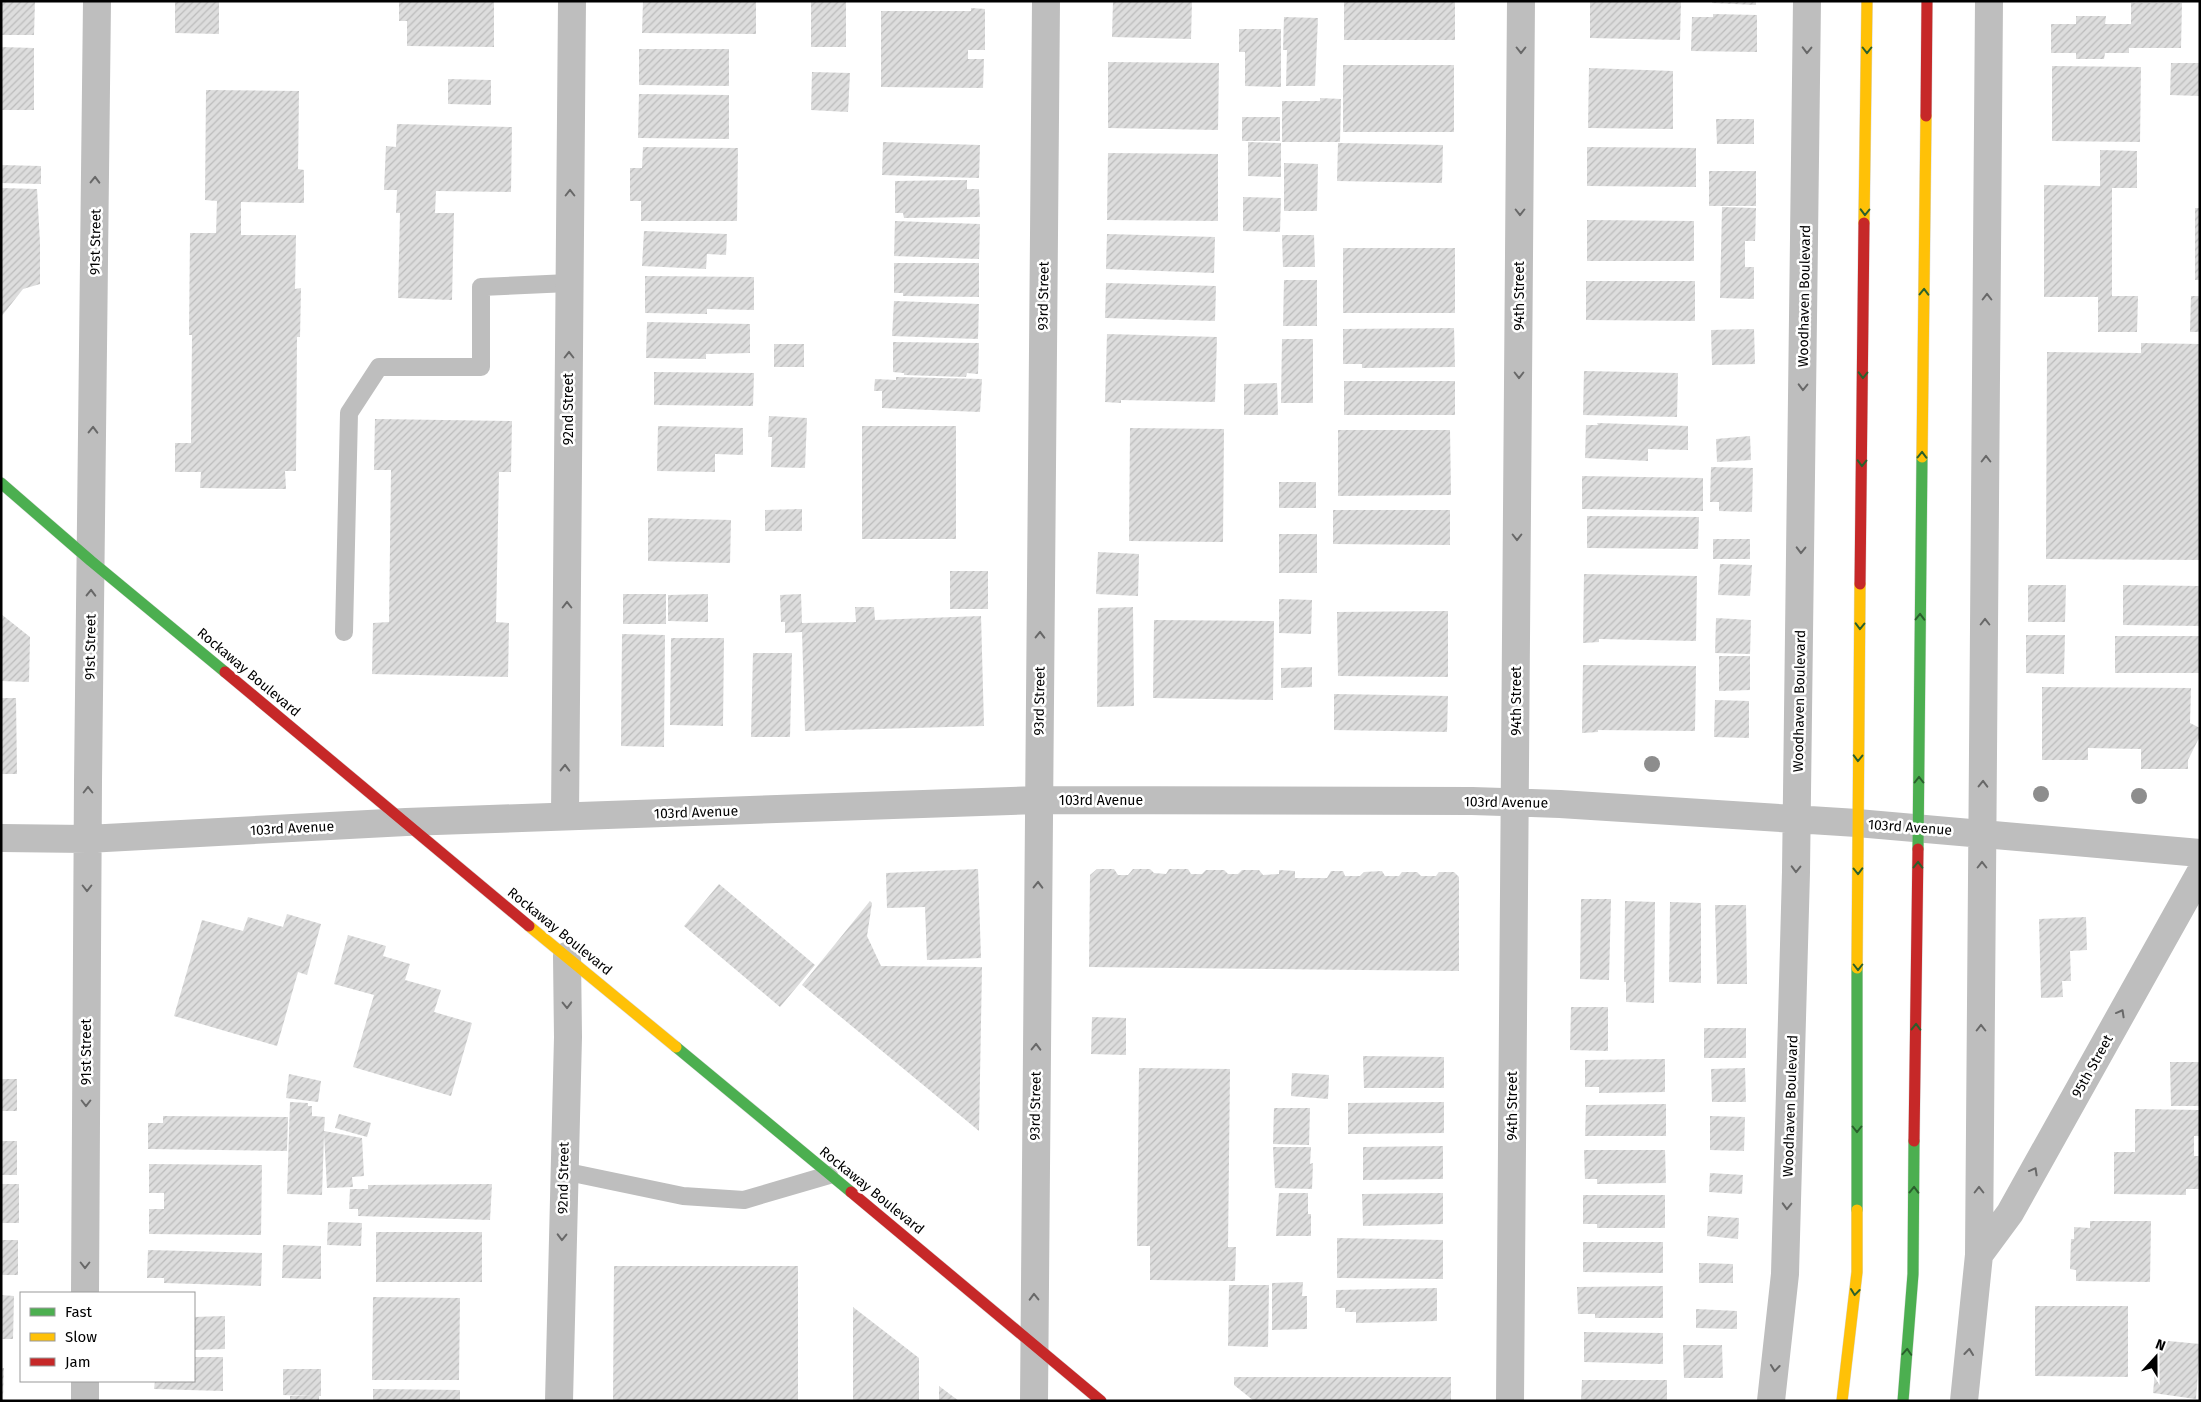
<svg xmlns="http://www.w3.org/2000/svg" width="2201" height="1402" viewBox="0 0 2201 1402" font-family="'Fira Sans',sans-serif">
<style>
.building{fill:url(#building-hatch)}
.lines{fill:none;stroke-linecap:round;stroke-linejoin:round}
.fast-casing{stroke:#dbdbdb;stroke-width:12}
.slow-casing{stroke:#dbdbdb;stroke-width:12}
.jam-casing{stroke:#dbdbdb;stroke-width:12}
.lane{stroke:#bebebe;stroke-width:18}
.street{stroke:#bebebe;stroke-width:28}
.fast{stroke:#4caf50;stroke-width:11}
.slow{stroke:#ffc107;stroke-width:11}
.jam{stroke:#c62828;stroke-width:11}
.tree{fill:#8d8d8d}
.oneway{stroke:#686868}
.oneway2{stroke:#2a602c}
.labels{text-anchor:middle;stroke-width:5;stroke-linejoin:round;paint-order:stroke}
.street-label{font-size:14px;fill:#000;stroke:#fff}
</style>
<defs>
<pattern id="building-hatch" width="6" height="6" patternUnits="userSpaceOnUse" patternTransform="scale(1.25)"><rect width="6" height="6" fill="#ddd"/><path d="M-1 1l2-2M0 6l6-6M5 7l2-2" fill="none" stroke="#bcbcbc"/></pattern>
</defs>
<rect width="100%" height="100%" fill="#fff"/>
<!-- building -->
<path class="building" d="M1 1H35L34 35H1Z
M175 1H219V34L175 33Z
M399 1H494V47L407 46V21H399Z
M643 1H756V34L642 33Z
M811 1H846V47H811Z
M1113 1H1192L1191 39 1112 37Z
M1344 1H1455V40H1344Z
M1590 1H1681L1680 40 1590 38Z
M1712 1H1756V5L1712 3Z
M2131 3H2182L2181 48H2129V53H2105L2104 59H2076V53H2051V24H2076V16H2106L2105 24H2131Z
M971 8 985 9V50H968V59H984L983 88 881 87V11H971Z
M1713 14 1757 15V52L1691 51 1692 17H1713Z
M1284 17 1318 18 1315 86H1286L1287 50H1283Z
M1239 29H1281V87L1245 86V52H1239Z
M1 47 34 48V110H1Z
M639 49H729V86L639 85Z
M1108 62 1219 63 1218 130 1108 128Z
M2171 63H2200V96L2170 95Z
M1343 65H1454V132H1343Z
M2052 66 2141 67 2140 142 2052 141Z
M1589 68 1673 71V129L1588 128Z
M812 72 850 73 848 112 811 110Z
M448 79 491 80V105L448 104Z
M206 90 299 91 298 169 304 170V203L241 202V235H296L295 289 301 288 300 337H297L296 471H285L286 489 200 488 201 472H175V443H191L192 335H189L190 233H216L217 201 205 200Z
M639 94 729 95V139L638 138Z
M1320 98 1341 99 1340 142H1282V101H1320Z
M1242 117H1280V141H1242Z
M1716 119H1754V144H1717Z
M397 124 512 127 511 192 436 191 435 213H454L452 300 398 298 400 213H396L397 190H384L386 146 396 147Z
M883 142 980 145 979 178 882 175Z
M1248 142 1281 143V177L1248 176Z
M1338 143 1443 145 1442 183 1337 181Z
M643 147 738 148 737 221H641V201H630V168H642Z
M1587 147 1696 148V187L1587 186Z
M2100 150 2137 151V188H2112V296H2138L2137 332H2098V297H2044V185L2100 186Z
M1108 153 1218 154V221L1107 220Z
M1284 163 1318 164 1317 211H1284Z
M1 165 41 166V184L1 183Z
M1709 171H1756V206H1709Z
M967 180V189H979L980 217 904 218 903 213H895V181Z
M1 188 37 189 40 243V284L23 289 1 317Z
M1243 197 1281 198 1280 232 1243 231Z
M1722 207 1756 208 1755 241H1745V267H1754V299L1720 298Z
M2195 208H2200V280H2195Z
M1587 220 1694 221V261H1587Z
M895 221 980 224 979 259 894 256Z
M644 231 727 234 726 255 707 254 706 269 642 266Z
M1107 234 1215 237 1214 273 1106 269Z
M1282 235H1314L1315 267H1283Z
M1343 248H1455V313H1343Z
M894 263H979V297L903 296V293H894Z
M645 276 754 277V310L707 309V314L645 313Z
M1284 280H1317V326H1283Z
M1586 281H1695V321L1586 320Z
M1106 283 1216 286 1215 321 1105 318Z
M2191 296H2200V332H2190Z
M894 301 979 304 978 339 892 336Z
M647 322 750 324V353L706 354V359L646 358Z
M1454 328 1455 367 1362 368V364H1343V329Z
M1754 329 1755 364 1712 365 1711 330Z
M1107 334 1217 337 1215 402 1121 400V403L1105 402Z
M1282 339H1313V403H1281Z
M893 342 979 343 978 374 967 373 966 377 904 375V373L893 372Z
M2141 343 2200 344V560L2046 559 2047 352 2141 353Z
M774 344H804V367H774Z
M1584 371 1678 373 1677 417 1583 415Z
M654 372 754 373 753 406 654 405Z
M896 377 982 379 980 412 882 408V391H874L875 379 896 380Z
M1344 381H1455V415H1344Z
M1277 383 1278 415H1244V384Z
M769 416 807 418 805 468 771 467 772 437H768Z
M375 419 512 421 511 472H499L496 622 509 623 508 677 372 674 373 623 389 622 391 470H374Z
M1597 423 1688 426V450L1648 449V461L1585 458 1586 425H1598Z
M658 426 743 428V455L715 454V472L657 471Z
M862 426H956V539H862Z
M1130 428 1224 429 1223 542 1129 541Z
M1338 430H1450L1451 495 1338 496Z
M1750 436 1751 460 1717 462 1716 439Z
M1711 467 1753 468 1752 512 1719 511V502H1710Z
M1582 476 1703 478V511L1582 509Z
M1279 482H1316V508H1279Z
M802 509V531H765V510Z
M1333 510H1450V545L1333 544Z
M1587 516 1699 517 1698 549 1587 548Z
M648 518 731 520 730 563 648 561Z
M1279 534H1317V573H1279Z
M1713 539H1750V559H1713Z
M1098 552 1139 554 1138 596 1096 594Z
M1720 564 1752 565 1750 596 1718 595Z
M950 571H988V609H950Z
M1584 574 1697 576 1696 641 1599 639V642L1583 643Z
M2028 585H2066L2065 622H2028Z
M2123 585 2200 586V626L2123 625Z
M623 594H666V624H623Z
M708 594V622L668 621V595Z
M801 594 802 623 856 622 855 607H874L875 620 981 616 984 726 805 731 802 632 785 633V622H781L780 595Z
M1279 599 1312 600 1311 634 1279 633Z
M1133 607 1134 706 1097 707 1098 608Z
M1448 611V677L1338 676 1337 612Z
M1 614 30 637 29 682 1 681Z
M1716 618 1751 620 1750 654 1715 653Z
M1154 620 1274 621 1273 700 1153 698Z
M622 634 665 635 664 747 621 746Z
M2026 635H2065L2064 674 2026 673Z
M2115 636H2200V673H2115Z
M671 638H724L723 726 670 725Z
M753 653H792L790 737H751Z
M1719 656H1750V690L1719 691Z
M1583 665 1696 666 1695 731 1598 730V732L1582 733Z
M1312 667V687L1281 688V668Z
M2042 687 2191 688 2190 723 2200 728V736L2188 760V769H2141V749L2088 748V760H2042Z
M1334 694 1448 696 1447 732 1334 730Z
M1 698H16L17 774H1Z
M1715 700 1749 701V738L1714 737Z
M978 869 981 958 927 960 925 907 887 908 886 873Z
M1097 869H1114L1118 875H1128L1133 869H1150L1154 873 1166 874 1169 869H1188L1191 874H1202L1206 870H1224L1228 874H1238L1242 870H1259L1263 875 1279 874V870L1295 871V878H1327L1331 871H1343L1345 876H1360L1364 872 1382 871 1385 876H1399L1402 872H1417L1421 876H1436L1439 872H1454L1459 877V971L1089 967 1090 875Z
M719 884 815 965 780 1007 684 926Z
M1581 899H1611L1609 980 1580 979Z
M870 901 872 903 867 936 881 966 982 967 979 1131 802 985Z
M1625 901 1655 902 1654 1003 1626 1002V982H1624Z
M1670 902 1701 903V983L1669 982Z
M1715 905H1746L1747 984H1717Z
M287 914 321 924 307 975 298 972 277 1046 174 1016 202 920 243 931 248 917 283 927Z
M2086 917 2087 950 2070 951 2071 981H2062L2063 997 2041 998 2039 919Z
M348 935 386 946 383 956 410 964 405 980 441 990 434 1012 472 1023 451 1096 353 1067 374 995 334 984Z
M1571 1007H1608V1051L1570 1050Z
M1092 1017 1126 1018V1055L1091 1054Z
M1704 1028H1746V1058H1704Z
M1363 1056 1444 1057V1088H1364Z
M1665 1059V1092L1599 1093V1087H1585V1060Z
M2170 1062H2200V1106H2171Z
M1139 1068 1230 1069 1228 1247H1236L1235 1281 1150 1280V1246H1137Z
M1745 1068 1746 1102H1712L1711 1069Z
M1292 1073 1329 1075 1328 1099 1291 1096Z
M289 1074 321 1081 318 1102 286 1098Z
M1 1079H17V1111H1Z
M290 1102 308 1103V1106H312V1116L325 1117 324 1131 362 1138 364 1176 352 1177 353 1187 327 1188 324 1134 322 1195 287 1194Z
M1444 1102V1133L1348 1134V1103Z
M1666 1104V1136H1585L1586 1105Z
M1274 1108H1310L1309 1145 1273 1144Z
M2135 1109 2200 1110V1136H2194V1156H2199V1189H2186V1195L2114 1194V1152H2135Z
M339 1114 371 1123 367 1137 335 1128Z
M163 1116 288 1117 287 1151 148 1149V1123H163Z
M1710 1116 1745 1117 1744 1151 1710 1150Z
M1 1141H17V1175H1Z
M1443 1146V1179L1363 1180V1147Z
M1273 1147H1311L1310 1164 1313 1163 1312 1189 1275 1188Z
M1584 1150H1665L1666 1183 1597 1184V1179H1585Z
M149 1164 262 1165 261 1235 149 1234V1209H164V1193H149Z
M1710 1173 1743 1175 1742 1194 1709 1192Z
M1 1184H19V1223H1Z
M492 1184 490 1220 358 1216V1209H349L350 1189H368V1185Z
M1279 1193H1308V1214H1311V1236H1276Z
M1443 1193V1224L1363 1226 1362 1194Z
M1583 1195H1665V1228H1597V1224H1583Z
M1708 1216 1739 1218 1738 1239 1707 1236Z
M2090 1221H2151L2150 1282 2076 1281V1270L2070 1269 2071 1239H2074V1227L2090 1228Z
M328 1222 362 1223 361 1246 327 1245Z
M376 1232H482V1282H376Z
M1337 1238 1443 1240V1279L1337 1278Z
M1 1240H18V1275H1Z
M1583 1242H1663V1273L1583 1272Z
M283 1245 321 1246V1279L282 1278Z
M148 1250 262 1253 261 1286 164 1283V1278H147Z
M1699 1263 1733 1264V1283H1699Z
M614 1266H798V1401H613Z
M1303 1282 1302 1296H1307V1329L1272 1330V1283Z
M1229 1285H1269L1268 1347 1228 1346Z
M1663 1286V1318H1595V1314H1578L1577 1287Z
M1437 1288V1321L1356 1323V1312H1345V1308H1336V1290Z
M1 1295 14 1296 13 1339H1Z
M373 1297 460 1298 459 1380H372Z
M2035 1306H2128V1377L2035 1376Z
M853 1307 919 1358V1401H853Z
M1696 1309 1737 1311V1329L1696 1328Z
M225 1316V1349L194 1350V1317Z
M1584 1332 1663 1333V1364L1584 1362Z
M2158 1340 2200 1344 2196 1399 2153 1393Z
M1683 1345H1722L1723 1378H1684Z
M194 1357H223V1391L154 1389 155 1381H194Z
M1 1368H4L3 1401H1Z
M283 1369H321V1396H319V1401H290V1396H314L283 1395Z
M1234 1377H1451V1401H1254L1234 1385Z
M1582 1380H1667V1401H1581Z
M939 1386 959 1401H939Z
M373 1389 460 1390V1401H373Z"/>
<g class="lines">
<!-- fast casing -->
<g class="fast-casing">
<path id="fast" d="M1 483 91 561 225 672
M1918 849 1922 457
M1857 968V1210
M676 1047 851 1192
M1903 1401 1913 1274 1914 1141"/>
</g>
<!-- slow casing -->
<g class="slow-casing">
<path id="slow" d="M1864 223 1867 1
M1922 457 1926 116
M529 926 676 1047
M1857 968 1860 584
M1842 1401 1857 1272V1210"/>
</g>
<!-- jam casing -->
<g class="jam-casing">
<path id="jam" d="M1926 116 1927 1
M1860 584 1864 223
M225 672 529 926
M1914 1141 1918 849
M851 1192 1101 1401"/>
</g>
<!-- lane -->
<path class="lane" d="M344 632 349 413 379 367H481V287L569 283
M563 1171 683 1196 744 1200 829 1175"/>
<!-- street -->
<path class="street" d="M565 816 572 1
M1 838 87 839 406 822 1038 800 1472 801 1560 804 1857 823 2200 853
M1979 1255 2010 1213 2200 873
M85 1293 88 781 97 1
M85 1401V1381
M559 1401 568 1037 567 956
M1034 1401 1046 1
M1510 1401 1521 1
M1771 1401 1785 1274 1796 872 1807 1
M1964 1401 1979 1255 1989 1"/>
<!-- fast -->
<use href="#fast" class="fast"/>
<!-- slow -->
<use href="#slow" class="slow"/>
<!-- jam -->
<use href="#jam" class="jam"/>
</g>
<!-- trees -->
<g class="tree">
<circle cx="1652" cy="764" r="8"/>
<circle cx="2041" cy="794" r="8"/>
<circle cx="2139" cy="796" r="8"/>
</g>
<!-- one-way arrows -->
<defs><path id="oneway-chevron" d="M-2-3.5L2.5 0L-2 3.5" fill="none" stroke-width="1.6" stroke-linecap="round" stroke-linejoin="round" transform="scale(1.25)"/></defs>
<g class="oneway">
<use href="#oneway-chevron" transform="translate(1521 50) rotate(90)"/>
<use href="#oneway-chevron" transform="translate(1807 50) rotate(91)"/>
<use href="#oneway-chevron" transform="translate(95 180) rotate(-89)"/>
<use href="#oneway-chevron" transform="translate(570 193) rotate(-90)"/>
<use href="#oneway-chevron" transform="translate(1520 212) rotate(90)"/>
<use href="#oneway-chevron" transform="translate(1987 297) rotate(-90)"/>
<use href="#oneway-chevron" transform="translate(569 355) rotate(-90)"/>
<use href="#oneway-chevron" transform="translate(1519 375) rotate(90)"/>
<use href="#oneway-chevron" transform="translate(1803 387) rotate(91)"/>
<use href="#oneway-chevron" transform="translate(93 430) rotate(-89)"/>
<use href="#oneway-chevron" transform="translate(1986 459) rotate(-90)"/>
<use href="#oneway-chevron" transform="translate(1517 537) rotate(90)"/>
<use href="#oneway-chevron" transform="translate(1801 550) rotate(91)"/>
<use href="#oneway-chevron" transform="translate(91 593) rotate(-89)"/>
<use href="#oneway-chevron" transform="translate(567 605) rotate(-90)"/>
<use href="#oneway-chevron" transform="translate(1985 622) rotate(-90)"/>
<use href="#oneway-chevron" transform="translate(1040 635) rotate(-89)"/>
<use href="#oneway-chevron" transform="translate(565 768) rotate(-89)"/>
<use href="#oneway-chevron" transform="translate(1983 784) rotate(-89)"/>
<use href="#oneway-chevron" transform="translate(88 790) rotate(-90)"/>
<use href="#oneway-chevron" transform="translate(1982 865) rotate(-90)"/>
<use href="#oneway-chevron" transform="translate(1796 869) rotate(91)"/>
<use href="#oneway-chevron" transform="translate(1038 885) rotate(-89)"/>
<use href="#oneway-chevron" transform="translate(87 888) rotate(90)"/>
<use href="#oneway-chevron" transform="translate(567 1005) rotate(89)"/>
<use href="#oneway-chevron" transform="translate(2121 1013) rotate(-61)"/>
<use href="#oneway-chevron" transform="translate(1981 1028) rotate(-90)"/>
<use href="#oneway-chevron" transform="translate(1036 1047) rotate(-89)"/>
<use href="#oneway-chevron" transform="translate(86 1103) rotate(90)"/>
<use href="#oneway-chevron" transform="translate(2034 1171) rotate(-61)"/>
<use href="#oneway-chevron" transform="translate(1979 1190) rotate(-90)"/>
<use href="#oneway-chevron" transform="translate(1787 1206) rotate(92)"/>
<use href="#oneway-chevron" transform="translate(562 1237) rotate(91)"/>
<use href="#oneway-chevron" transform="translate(85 1265) rotate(90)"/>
<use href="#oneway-chevron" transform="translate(1034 1297) rotate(-91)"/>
<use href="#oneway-chevron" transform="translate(1969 1352) rotate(-84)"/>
<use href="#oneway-chevron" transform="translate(1775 1368) rotate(96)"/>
</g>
<g class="oneway2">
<use href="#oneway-chevron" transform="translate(1867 50) rotate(90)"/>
<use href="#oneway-chevron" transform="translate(1865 212) rotate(91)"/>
<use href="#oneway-chevron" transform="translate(1924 292) rotate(-89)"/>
<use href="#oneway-chevron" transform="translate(1863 375) rotate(91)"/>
<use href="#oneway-chevron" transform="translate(1922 455) rotate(-89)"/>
<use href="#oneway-chevron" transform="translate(1862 463) rotate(91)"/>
<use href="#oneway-chevron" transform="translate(1920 617) rotate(-89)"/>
<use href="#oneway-chevron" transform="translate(1860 626) rotate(91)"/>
<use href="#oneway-chevron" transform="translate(1858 758) rotate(91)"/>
<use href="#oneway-chevron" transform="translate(1919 780) rotate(-90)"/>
<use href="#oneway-chevron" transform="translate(1918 865) rotate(-89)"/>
<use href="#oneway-chevron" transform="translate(1858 871) rotate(89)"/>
<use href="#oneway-chevron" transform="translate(1858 967) rotate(90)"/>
<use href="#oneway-chevron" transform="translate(1916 1027) rotate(-89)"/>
<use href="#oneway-chevron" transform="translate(1857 1129) rotate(90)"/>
<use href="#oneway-chevron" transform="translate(1914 1190) rotate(-89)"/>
<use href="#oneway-chevron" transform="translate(1855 1292) rotate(97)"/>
<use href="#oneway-chevron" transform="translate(1907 1352) rotate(-86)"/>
</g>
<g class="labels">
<!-- street labels -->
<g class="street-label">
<text transform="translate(95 242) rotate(-89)" y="5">91st Street</text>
<text transform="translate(1043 296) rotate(-89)" y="5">93rd Street</text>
<text transform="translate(1519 296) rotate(-90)" y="5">94th Street</text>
<text transform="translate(1804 296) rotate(-89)" y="5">Woodhaven Boulevard</text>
<text transform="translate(568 409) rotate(-90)" y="5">92nd Street</text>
<text transform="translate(90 647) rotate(-89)" y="5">91st Street</text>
<text transform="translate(249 672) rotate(40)" y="5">Rockaway Boulevard</text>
<text transform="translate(1039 701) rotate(-89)" y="5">93rd Street</text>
<text transform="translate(1516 701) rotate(-90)" y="5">94th Street</text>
<text transform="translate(1799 701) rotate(-89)" y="5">Woodhaven Boulevard</text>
<text x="1101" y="805">103rd Avenue</text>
<text transform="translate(1506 802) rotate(1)" y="5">103rd Avenue</text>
<text transform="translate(696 812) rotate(-2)" y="5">103rd Avenue</text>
<text transform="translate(1910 827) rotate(4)" y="5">103rd Avenue</text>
<text transform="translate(292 828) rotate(-3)" y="5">103rd Avenue</text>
<text transform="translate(560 931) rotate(39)" y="5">Rockaway Boulevard</text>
<text transform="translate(86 1052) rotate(-90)" y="5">91st Street</text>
<text transform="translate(2092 1066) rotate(-61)" y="5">95th Street</text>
<text transform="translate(1035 1106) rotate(-89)" y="5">93rd Street</text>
<text transform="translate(1512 1106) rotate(-90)" y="5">94th Street</text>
<text transform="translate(1790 1106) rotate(-88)" y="5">Woodhaven Boulevard</text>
<text transform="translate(563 1178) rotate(-89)" y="5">92nd Street</text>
<text transform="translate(872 1190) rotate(39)" y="5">Rockaway Boulevard</text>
</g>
</g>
<!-- border -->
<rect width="2201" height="1402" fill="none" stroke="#000000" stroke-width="5"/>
<!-- legend -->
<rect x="20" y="1292" width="175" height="90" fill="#ffffff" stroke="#999999"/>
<rect x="30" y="1308" width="25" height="8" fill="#4caf50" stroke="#999999"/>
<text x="65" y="1317" font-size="15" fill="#000000">Fast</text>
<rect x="30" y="1333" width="25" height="8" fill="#ffc107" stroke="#999999"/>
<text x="65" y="1342" font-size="15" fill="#000000">Slow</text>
<rect x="30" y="1358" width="25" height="8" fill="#c62828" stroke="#999999"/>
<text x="65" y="1367" font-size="15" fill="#000000">Jam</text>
<!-- north arrow -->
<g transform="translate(2156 1357) rotate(21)" stroke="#ffffff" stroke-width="4" paint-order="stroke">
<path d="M0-4L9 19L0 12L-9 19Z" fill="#000000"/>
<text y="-8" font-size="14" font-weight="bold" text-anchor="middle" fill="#000000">N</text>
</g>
</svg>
